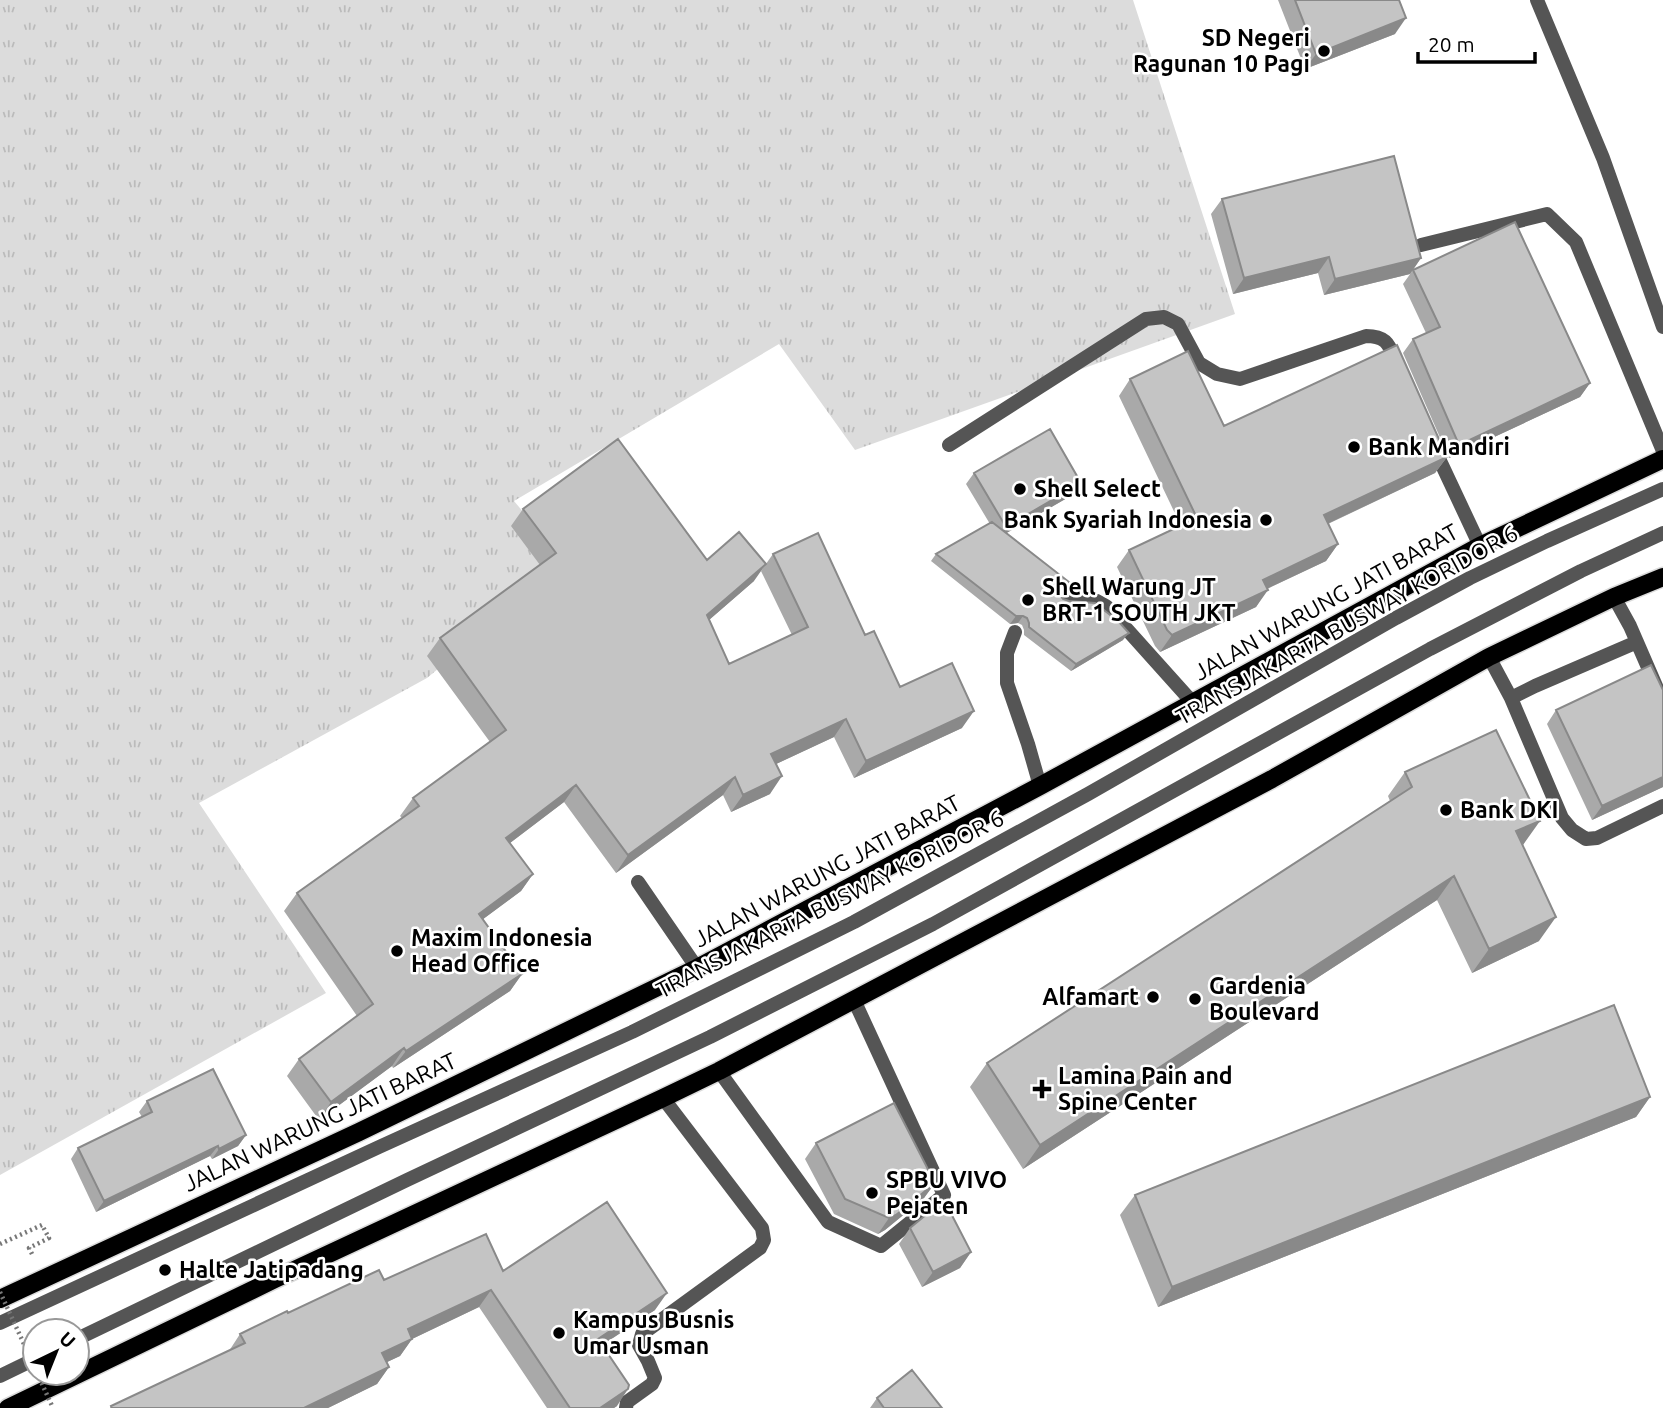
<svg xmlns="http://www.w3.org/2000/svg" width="1663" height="1408" viewBox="0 0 1663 1408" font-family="Ubuntu,sans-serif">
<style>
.grass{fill:url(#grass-tufts)}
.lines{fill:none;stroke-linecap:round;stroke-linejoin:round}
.primary-casing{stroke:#dbdbdb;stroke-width:21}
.path{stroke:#777;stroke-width:4.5;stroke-dasharray:2 3.5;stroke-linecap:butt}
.lane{stroke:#555;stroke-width:14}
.street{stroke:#555;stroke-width:14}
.primary{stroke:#000;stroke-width:18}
.path-bridge{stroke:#777;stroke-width:4.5;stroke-dasharray:2 3.5;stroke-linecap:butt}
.wall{fill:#a9a9a9}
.shaded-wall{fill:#898989}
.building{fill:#c4c4c4;stroke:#898989;stroke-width:2}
.poi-dot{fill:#000;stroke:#fff;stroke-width:2.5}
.labels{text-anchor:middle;stroke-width:5;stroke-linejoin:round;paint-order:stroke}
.poi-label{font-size:23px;font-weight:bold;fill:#000;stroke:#fff;text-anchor:start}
.street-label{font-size:23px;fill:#000;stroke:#fff}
</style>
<defs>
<pattern id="grass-tufts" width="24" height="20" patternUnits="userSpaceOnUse" patternTransform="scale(1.75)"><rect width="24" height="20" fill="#dcdcdc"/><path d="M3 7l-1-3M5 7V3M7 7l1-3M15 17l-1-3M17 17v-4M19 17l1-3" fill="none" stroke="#bbb"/></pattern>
</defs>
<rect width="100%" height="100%" fill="#fff"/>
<!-- grass -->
<path class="grass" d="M0 0H1133L1235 314 855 450 779 344 514 501 566 563 427 678 199 803 326 993 0 1175Z"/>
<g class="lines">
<!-- primary casing -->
<g class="primary-casing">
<path id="primary" d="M0 1299 359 1132 697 968 1040 786 1480 546 1663 459
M8 1408 275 1279 663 1098 719 1071 1272 779 1489 657 1614 597 1663 577"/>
</g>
<!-- path -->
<path class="path" d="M0 1244 42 1225 49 1238 29 1248 32 1254"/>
<!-- lane -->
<path class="lane" d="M1421 245 1547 214 1576 242 1663 451
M949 445 1146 319 1164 317 1178 324 1199 363 1217 374 1240 379 1366 336C1389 336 1389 347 1398 365
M1434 448 1480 546
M1614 597 1630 626 1663 702
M1064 599 1097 601 1106 606 1193 703
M1015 632 1007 653V683L1028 744 1040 786
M1637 642 1535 686 1511 698 1562 818 1572 830 1586 839 1597 838 1663 806
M1489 657 1511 698
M638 882 697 968
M719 1071 828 1222 881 1246 944 1195 854 1000
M0 1323 379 1147 632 1032 854 922 1088 794 1396 618 1470 578 1547 541 1663 489
M77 1339 407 1180 710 1037 933 924 1430 649 1581 571 1663 533
M0 1376 35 1359
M626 1408 627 1402 652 1384 655 1378 648 1361 639 1345 642 1334 760 1248 764 1240 762 1228 663 1098"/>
<!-- street -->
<path class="street" d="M1537 0 1603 158 1663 327"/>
<!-- primary -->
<use href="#primary" class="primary"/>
<!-- path-bridge -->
<path class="path-bridge" d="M0 1292 35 1368
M37 1373 53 1408"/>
</g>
<!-- wall -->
<path class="wall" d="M1278 0H1399L1395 34 1305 69Z
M1222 199 1421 258 1410 274 1324 295 1318 273 1233 294 1211 214Z
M1413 270 1590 383 1580 397 1449 458 1403 353 1413 339 1426 333 1403 284Z
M1130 379 1224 426 1447 457 1435 473 1328 524 1338 544 1326 561 1267 589 1256 607 1160 652 1155 646 1117 567 1129 550 1181 526 1119 396Z
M974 473 1081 483 1074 494 1006 533 1069 582 1064 590 1060 591V595L1063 599 1123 640 1071 671 1024 635V630L1022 625 1018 623 1010 624 931 561 936 554 990 524 966 484Z
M523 509 707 560 754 581 709 620 729 664 792 635 761 571 773 554 865 635 900 687 962 728 854 778 834 737 776 764 770 794 731 812 723 795 616 873 564 802 510 843 533 874 521 891 483 919 522 974 510 991 393 1068 392 1066 319 1120 287 1076 299 1059 357 1016 284 911 297 893 402 818 400 816 413 798 490 742 427 656 440 638 540 565 511 526Z
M1663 690V787L1592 820 1547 724 1556 710Z
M1405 772 1522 845 1539 941 1472 973 1437 900 1023 1169 970 1087 987 1063 1390 801 1388 796Z
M1650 1097 1636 1117 1158 1307 1120 1215 1135 1195Z
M147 1101 246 1135 238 1146 212 1159 210 1156 96 1212 71 1159 78 1148 142 1117 139 1112Z
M816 1143 935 1183 924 1198 885 1230 878 1234 834 1214 805 1159Z
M910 1228 971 1252 960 1268 922 1287 899 1244Z
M503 1271 655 1310 602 1345 617 1406 614 1408H547L479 1307 412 1339 400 1356 387 1362 389 1367 377 1384 328 1408H110L111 1406 229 1351 240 1334 288 1313 384 1280Z
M877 1398 942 1408H870Z"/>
<!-- shaded-wall -->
<path class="shaded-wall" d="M1406 18 1395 34 1305 69 1316 54Z
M1329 257 1318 273 1233 294 1244 278Z
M1421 258 1410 274 1324 295 1335 279Z
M1590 383 1580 397 1449 458 1459 445Z
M1447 457 1435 473 1312 531 1324 515Z
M1081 483 1074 494 998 538 1006 527Z
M1338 544 1326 561 1251 596 1263 580Z
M766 564 754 581 694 633 707 615Z
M1069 582 1064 590 1056 593 1062 586Z
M1268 590 1256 607 1160 652 1172 635Z
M1016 616H1023L1018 623 1010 624Z
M1129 633 1123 640 1071 671 1076 664Z
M974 711 962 728 854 778 866 761Z
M846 719 834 737 759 772 771 754Z
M782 776 770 794 731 812 743 795Z
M735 777 723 795 616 873 628 855Z
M1663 777V787L1592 820 1602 806Z
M576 785 564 802 494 855 506 838Z
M1540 821 1523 845 1516 831Z
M533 874 521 891 467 931 479 914Z
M1454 876 1437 900 1023 1169 1040 1145Z
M1556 917 1539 941 1472 973 1489 949Z
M522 974 510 991 393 1068 406 1051Z
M404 1048 392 1066 319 1120 331 1102Z
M1650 1097 1636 1117 1158 1307 1172 1287Z
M246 1135 238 1146 212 1159 219 1149Z
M218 1146 210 1156 96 1212 104 1201Z
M935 1183 924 1198 885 1230 878 1234 889 1218Z
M971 1252 960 1268 922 1287 933 1272Z
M491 1290 479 1307 412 1339 400 1356 370 1370 382 1353 408 1329Z
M667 1293 655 1310 586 1356 598 1339Z
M389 1367 377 1384 328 1408H304Z
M628 1389 617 1406 614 1408H600Z"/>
<!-- building -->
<path class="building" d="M1295 0H1399L1406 18 1316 54Z
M1394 156 1421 258 1335 279 1329 257 1244 278 1222 199Z
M1515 222 1590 383 1459 445 1413 339 1440 327 1413 270Z
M1397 345 1447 457 1324 515 1338 544 1263 580 1268 590 1172 635 1167 630 1129 550 1197 518 1130 379 1188 351 1224 426Z
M1050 429 1081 483 1006 527 974 473Z
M618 439 707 560 739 532 766 564 707 615 729 664 808 627 773 554 818 533 865 635 874 631 900 687 952 663 974 711 866 761 846 719 771 754 782 776 743 795 735 777 628 855 576 785 506 838 533 874 479 914 522 974 406 1051 404 1048 331 1102 299 1059 373 1004 297 893 419 806 413 798 506 730 440 638 556 553 523 509Z
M992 522 1069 582 1062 586 1060 590V595L1063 599 1069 601 1095 603 1119 622 1129 633 1076 664 1029 627V623L1027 618 1023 616H1016L936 554Z
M1651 665 1663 690V777L1602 806 1556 710Z
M1496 730 1540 821 1516 831 1556 917 1489 949 1454 876 1040 1145 987 1063 1412 787 1405 772Z
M1614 1005 1650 1097 1172 1287 1135 1195Z
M213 1069 246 1135 219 1149 218 1146 104 1201 78 1148 152 1112 147 1101Z
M894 1103 935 1183 896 1215 889 1218 845 1199 816 1143Z
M944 1200 971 1252 933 1272 910 1228Z
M607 1202 667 1293 598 1339 629 1385 628 1389 600 1408H570L491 1290 408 1329 412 1339 382 1353 389 1367 304 1408H112L111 1406 245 1343 240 1334 287 1311 288 1313 379 1270 384 1280 486 1234 503 1271Z
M912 1370 942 1408H884L877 1398Z"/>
<!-- markers -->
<g class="poi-dot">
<circle cx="1324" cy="51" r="7"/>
<circle cx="1354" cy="447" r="7"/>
<circle cx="1020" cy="489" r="7"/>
<circle cx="1266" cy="520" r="7"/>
<circle cx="1028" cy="600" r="7"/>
<circle cx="1446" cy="810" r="7"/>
<circle cx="397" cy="951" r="7"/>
<circle cx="1153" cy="997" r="7"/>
<circle cx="1195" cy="999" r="7"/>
<path d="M1038.5 1078.5h7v7h7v7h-7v7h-7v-7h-7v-7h7z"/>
<circle cx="872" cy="1193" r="7"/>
<circle cx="165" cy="1270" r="7"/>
<circle cx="559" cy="1333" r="7"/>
</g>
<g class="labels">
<!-- poi labels -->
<g class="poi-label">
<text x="1310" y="46" text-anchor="end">SD Negeri<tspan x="1310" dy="26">Ragunan 10 Pagi</tspan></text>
<text x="1368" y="455">Bank Mandiri</text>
<text x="1034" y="497">Shell Select</text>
<text x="1252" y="528" text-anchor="end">Bank Syariah Indonesia</text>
<text x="1042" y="595">Shell Warung JT<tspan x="1042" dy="26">BRT-1 SOUTH JKT</tspan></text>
<text x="1460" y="818">Bank DKI</text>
<text x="411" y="946">Maxim Indonesia<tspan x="411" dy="26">Head Office</tspan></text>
<text x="1209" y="994">Gardenia<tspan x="1209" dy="26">Boulevard</tspan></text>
<text x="1139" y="1005" text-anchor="end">Alfamart</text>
<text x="1058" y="1084">Lamina Pain and<tspan x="1058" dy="26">Spine Center</tspan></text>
<text x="886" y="1188">SPBU VIVO<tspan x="886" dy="26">Pejaten</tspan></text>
<text x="179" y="1278">Halte Jatipadang</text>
<text x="573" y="1328">Kampus Busnis<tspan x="573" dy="26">Umar Usman</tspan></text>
</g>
<!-- street labels -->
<g class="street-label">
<text transform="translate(1326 602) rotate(-29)" y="8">JALAN WARUNG JATI BARAT</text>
<text transform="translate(1347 625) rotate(-29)" y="8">TRANSJAKARTA BUSWAY KORIDOR 6</text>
<text transform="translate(827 871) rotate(-28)" y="8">JALAN WARUNG JATI BARAT</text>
<text transform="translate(830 904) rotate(-27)" y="8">TRANSJAKARTA BUSWAY KORIDOR 6</text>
<text transform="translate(320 1122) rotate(-25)" y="8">JALAN WARUNG JATI BARAT</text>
</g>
</g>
<!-- north arrow -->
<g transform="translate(56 1352) rotate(43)"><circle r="33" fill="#ffffff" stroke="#999999" stroke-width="2"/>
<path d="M0-5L12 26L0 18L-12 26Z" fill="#000000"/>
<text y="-10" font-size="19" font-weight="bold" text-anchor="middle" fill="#000000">U</text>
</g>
<!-- scale -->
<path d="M1418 52v10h117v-10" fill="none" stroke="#000000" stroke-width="3.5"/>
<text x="1428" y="52" font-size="21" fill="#000000" stroke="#ffffff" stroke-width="5" paint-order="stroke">20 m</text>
</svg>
